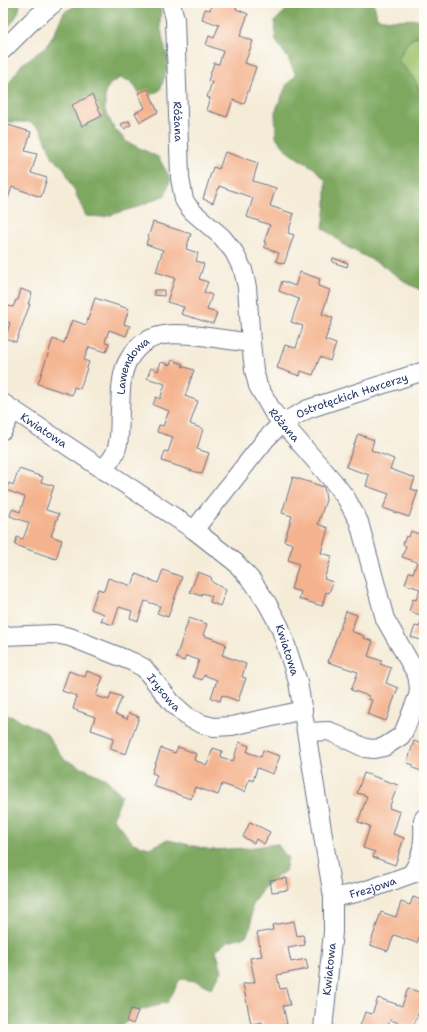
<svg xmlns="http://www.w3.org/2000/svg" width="427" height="1032" viewBox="0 0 427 1032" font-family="'Shantell Sans',sans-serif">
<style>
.green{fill:#9dc26c;stroke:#5c7865}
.forest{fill:#7ea860;stroke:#4c6c5f}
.building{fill:#f4b38e}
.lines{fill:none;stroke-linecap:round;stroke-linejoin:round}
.minor-casing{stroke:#677189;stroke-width:20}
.minor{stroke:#fff;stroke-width:18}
.labels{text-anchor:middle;stroke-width:3;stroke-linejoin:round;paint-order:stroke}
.street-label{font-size:11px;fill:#1b2f5e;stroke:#fdfcf7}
</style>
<rect width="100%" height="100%" fill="#fdfcf7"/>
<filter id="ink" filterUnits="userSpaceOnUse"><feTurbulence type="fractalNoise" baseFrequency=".025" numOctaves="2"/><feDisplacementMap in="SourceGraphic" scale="8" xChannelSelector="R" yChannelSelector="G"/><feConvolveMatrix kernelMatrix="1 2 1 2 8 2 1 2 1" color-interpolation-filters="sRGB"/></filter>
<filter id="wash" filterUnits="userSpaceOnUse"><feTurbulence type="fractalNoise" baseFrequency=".012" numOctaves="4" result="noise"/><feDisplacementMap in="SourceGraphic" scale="16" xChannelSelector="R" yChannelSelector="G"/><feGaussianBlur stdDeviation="0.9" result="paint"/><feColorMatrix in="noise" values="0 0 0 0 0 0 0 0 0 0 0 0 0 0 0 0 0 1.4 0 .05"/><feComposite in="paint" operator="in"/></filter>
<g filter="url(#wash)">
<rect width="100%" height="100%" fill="#f5ecd8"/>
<!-- green -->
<path class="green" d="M419 36 424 57V99L414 79 398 60C404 49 406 40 419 36Z"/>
<!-- forest -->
<path class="forest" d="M3 3H20C20 14 11 25 3 32Z
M81 3H158L161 11 160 24 163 40 169 64 160 90 151 95 139 93 131 81 120 78 110 84 105 92V111L114 128 127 142 158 157 171 179 165 195 137 207 104 217 86 216 64 168 53 158 41 129 29 122H3V92L22 64 46 47 53 36 64 12Z
M293 3H374L377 18 392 20 424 19V34C406 40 406 43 398 60L414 79 424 99V292L407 283 382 265 347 247 323 228 326 206V181L314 168 289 153 276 137 275 112 287 84 296 75 288 58 276 41 275 21Z
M3 712 45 732 64 759 106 779 122 795 113 818 133 843 149 848 168 840 211 850 247 848 277 844 288 858 285 871 265 886 252 904 251 926 246 936 228 941 216 950 222 971 211 988 196 981 180 979 168 1002 138 1011 119 1029H3Z"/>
<g id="blocks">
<!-- building -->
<path class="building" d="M212 3 238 4 236 9 248 14 240 36 253 41 245 63 256 67 244 104 233 100 227 117 206 110 210 98 207 97 212 82 208 81 214 63 219 64 223 51 206 45 209 36 214 38 219 25 202 19 205 9 210 10Z
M148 89 158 112 140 122 135 113 145 108 138 93Z
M92 95 102 116 82 126 72 105Z
M129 121 131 125 124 129 121 124Z
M8 125 31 132 25 151 37 154 31 173 47 178 41 197 12 187 3 213V137Z
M225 152 258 163 253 181 276 188 270 206 294 214 288 233 294 235 284 264 276 261 279 253 264 247 266 243 264 242 270 225 247 217 253 198 219 186 213 203 203 199 213 167 219 169Z
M153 222 191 234 186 249 198 253 196 261 204 264 199 279 208 282 204 292 212 295 207 310 217 313 213 324 181 314 184 307 167 302 175 278 156 272 163 250 146 244Z
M333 258 348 263 347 267 332 262Z
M300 272 320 279 318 286 330 290 322 314 333 318 325 340 336 344 330 361 320 357 313 375 301 371 300 376 277 368 285 345 296 348 303 326 291 322 299 299 279 291 282 281 295 286Z
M21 289 32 293 28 304H30L16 342 5 338 10 323 3 320V302L5 303 4 305 13 307 16 300H18Z
M154 290H164V296L154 295Z
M95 298 129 309 124 324 130 326 126 336 109 330 105 342 109 343 106 352 89 347 84 360 89 362 80 389 74 387 72 395 38 384 53 339 64 343 72 320 86 325Z
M172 360 183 364 182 366 194 370 185 396 198 401 190 424 203 429 197 449 209 453 202 474 162 461 165 451 168 452 173 437 157 432 159 425 163 426 169 411 153 405 156 397 160 399 165 384 147 378 151 368 158 371 161 362 170 365Z
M358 434 374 440 371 450 394 459 390 469 415 478 411 489 418 491 409 517 383 508 389 494 366 486 369 475 346 467Z
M19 469 43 477 41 482 54 486 46 510 59 514 51 536 62 540 56 559 15 545 17 537 23 539 29 523 10 516 12 509 20 512 25 497 6 490 9 483 13 485Z
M293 477 324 487 326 500 318 524 328 528 321 553 332 556 324 579 333 582 329 593 326 592 322 606 299 599 301 592 291 589 299 564 288 560 293 544 284 541 292 516 282 513Z
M411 531 424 536V641L411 637 415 626 419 627 423 616 409 611 413 599 416 600 420 589 405 584 409 572 413 573 417 562 402 557 406 546 403 544 406 536 409 537Z
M163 570 182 577 168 617 157 613 160 606 145 601 138 621 130 618 132 611 119 607 113 625 101 621 104 614 91 609 98 589 104 591 108 578 132 586 136 574 158 583Z
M198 572 211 577 212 582 226 590 220 606 210 602 212 596 202 593 201 596 190 592Z
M346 611 357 615 351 631 364 636 363 638 373 641 368 656 382 661 380 664 391 668 386 683 398 688 386 721 367 714 372 700 368 699 369 696 351 690 358 672 328 662Z
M189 618 207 624 203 635 226 644 222 655 246 664 242 677 246 678 238 701 222 695 220 701 211 698 217 680 204 675 202 680 193 677 199 660 186 656 184 661 176 658Z
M69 671 85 677 87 671 103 677 96 696 109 700 111 693 122 697 115 714 127 719 129 713 139 717 126 754 110 749 114 738 91 730 95 717 73 709 77 696 62 691Z
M414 741 424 745V772L413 768 414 765 407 763Z
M239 742 249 746 247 752 261 757 263 750 280 756 273 774 257 768 253 781 249 779 245 792 222 784 218 795 195 787 191 799 153 786 157 775 152 773 161 748 175 753 178 747 187 750 196 754 194 760 207 765 213 748 222 751 221 757 233 761Z
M364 773 398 785 389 808 400 812 393 834 404 838 395 865 373 857 375 852 363 848 370 826 358 822 367 796 357 793Z
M250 822 270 832 264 844 256 839 254 843 243 837Z
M287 878 288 890 272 892 270 880Z
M413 897 421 900 419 905 424 906V925L417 943 394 935 388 951 370 945 381 912 396 917 401 902 410 905Z
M294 921 297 936 303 935 305 945 288 948 291 962 306 959 308 969 277 975 280 989 286 988 290 1005 283 1006 287 1024 263 1029 262 1022 251 1024 243 984 255 982 250 958 262 956 257 933 273 930 272 925Z
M408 988 424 994V1011L420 1009 413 1027 390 1020 387 1029H359L365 1012 372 1014 378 998 402 1006Z
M131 1009 138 1011 133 1024 126 1021Z"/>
</g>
</g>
<g filter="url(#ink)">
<use href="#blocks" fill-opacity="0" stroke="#677189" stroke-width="1"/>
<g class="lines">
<!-- minor casing -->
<g class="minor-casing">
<g id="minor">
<path id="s1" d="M171 3 175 19 180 178 184 200 188 206 193 212 222 237 234 252 243 270 247 287 251 343 254 370 258 386 273 412 333 481 346 498 359 522 385 619 417 675 419 688 418 696 405 729 401 736 384 747 374 749 365 748 329 731 307 732"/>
<path d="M3 50 31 22 54 3"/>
<path id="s2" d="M3 403 194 530 235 562 253 582 267 603 280 627 298 682 333 897V932L323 1029"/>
<path d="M3 430 13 410"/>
<path id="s3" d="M103 470C107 465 111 460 114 455 121 442 119 425 120 410 121 394 120 373 129 359 147 328 178 333 208 337 222 339 237 341 251 343"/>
<path id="s4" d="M194 530 266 439 282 423 308 409 424 371"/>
<path id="s5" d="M3 636 55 634 70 637 133 662 144 668 172 703 189 718 202 724 214 727 232 726 303 710"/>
<path d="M412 873C423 855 424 842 423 820L424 818"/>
<path id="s6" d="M333 897C365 894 394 879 424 870"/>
</g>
</g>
<!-- minor -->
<use href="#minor" class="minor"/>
</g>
</g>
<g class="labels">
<!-- street labels -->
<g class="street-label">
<text dy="4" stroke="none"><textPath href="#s1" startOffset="119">Różana</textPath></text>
<text dy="4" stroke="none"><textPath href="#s3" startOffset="112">Lawendowa</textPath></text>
<text dy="4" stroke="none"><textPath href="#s4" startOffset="214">Ostrołęckich Harcerzy</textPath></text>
<text dy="4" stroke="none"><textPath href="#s1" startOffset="455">Różana</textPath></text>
<text dy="4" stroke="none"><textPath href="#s2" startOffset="49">Kwiatowa</textPath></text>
<text dy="4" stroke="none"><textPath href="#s2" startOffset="385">Kwiatowa</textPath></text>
<text dy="4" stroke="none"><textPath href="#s5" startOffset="179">Irysowa</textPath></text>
<text dy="4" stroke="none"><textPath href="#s6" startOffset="41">Frezjowa</textPath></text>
<text transform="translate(329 969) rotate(-84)" y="4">Kwiatowa</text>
</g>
</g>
<!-- margin -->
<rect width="427" height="1032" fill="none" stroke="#fdfcf7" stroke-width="16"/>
</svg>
